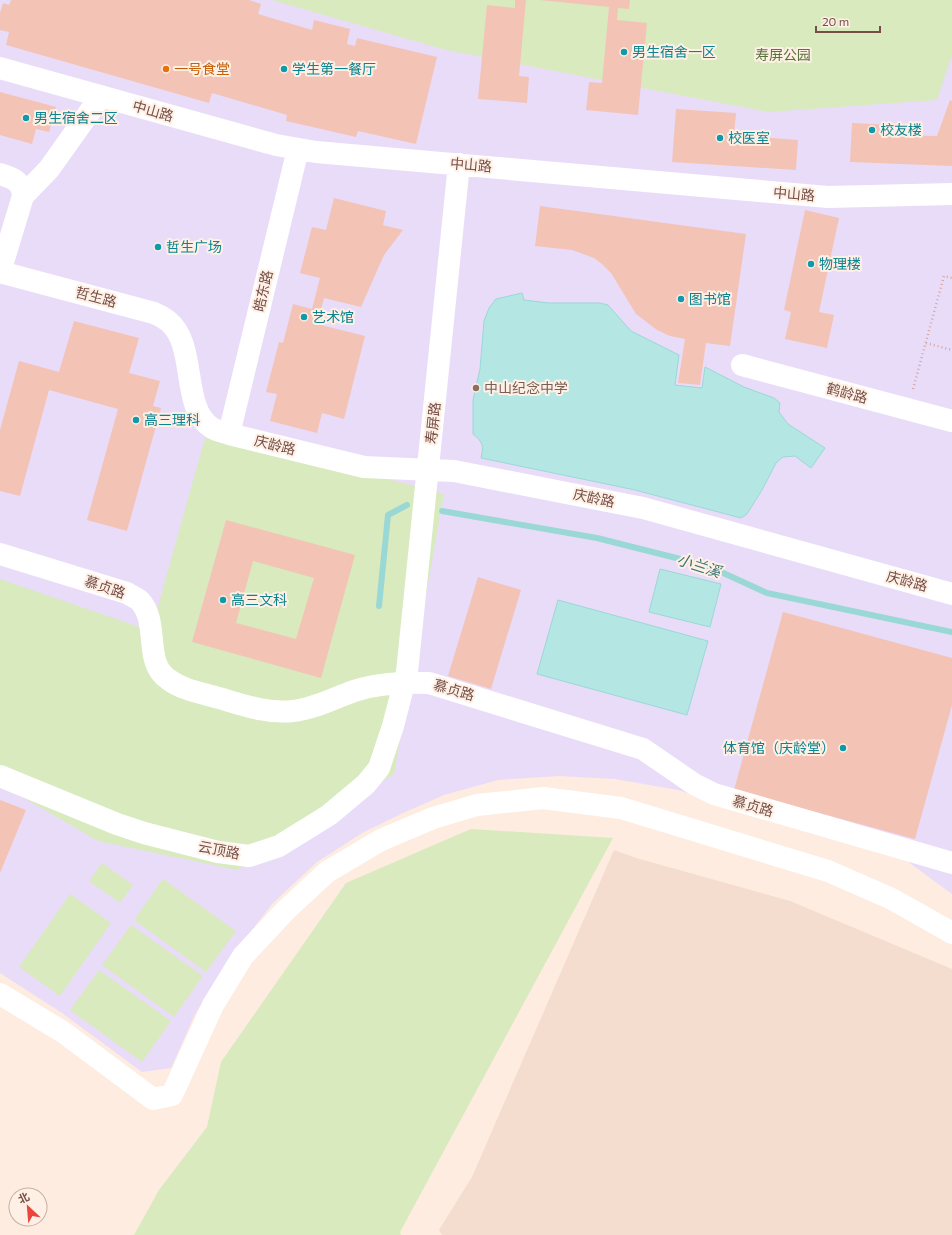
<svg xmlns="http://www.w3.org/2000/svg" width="952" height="1235" viewBox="0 0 952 1235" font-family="Commissioner,'Noto Sans SC',sans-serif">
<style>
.residential{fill:#f4dcce}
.education{fill:#e9dcf9}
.green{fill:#d8eabe}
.water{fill:#b4e6e4;stroke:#9ad8d6}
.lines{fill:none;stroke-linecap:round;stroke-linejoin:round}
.stream{stroke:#9ad8d6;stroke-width:6}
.building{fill:#f3c3b6;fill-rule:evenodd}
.path{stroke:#d7a69a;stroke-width:2.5;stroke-dasharray:1 3;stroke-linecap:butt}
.minor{stroke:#fff;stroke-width:22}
.culture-dot{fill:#0f9aa8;stroke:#fff0e6;stroke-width:1.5}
.food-dot{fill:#e8710a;stroke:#fff0e6;stroke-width:1.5}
.education-dot{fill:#8d6e63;stroke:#fff0e6;stroke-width:1.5}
.labels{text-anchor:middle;stroke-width:4;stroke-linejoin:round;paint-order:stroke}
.culture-label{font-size:14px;fill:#0d838f;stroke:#fff0e6;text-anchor:start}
.park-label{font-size:14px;fill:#58743c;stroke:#fff0e6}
.food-label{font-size:14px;fill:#c56008;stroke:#fff0e6;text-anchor:start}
.street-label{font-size:14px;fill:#744e47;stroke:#fff0e6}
.education-label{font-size:14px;fill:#785e54;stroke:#fff0e6;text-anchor:start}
.water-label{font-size:15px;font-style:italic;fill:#387372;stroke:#fff0e6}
</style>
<rect width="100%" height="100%" fill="#fdecdf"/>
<!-- residential -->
<path class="residential" d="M614 850 636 858 790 901 952 969V1235H442L439 1230 472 1177Z"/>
<!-- education -->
<path class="education" d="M0 0H952V894L907 861 678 790 615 779 559 776 498 780 444 795 403 813 362 833 317 862 273 903 234 953 195 1014 171 1068 142 1072 62 1013 0 973Z"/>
<!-- green -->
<path class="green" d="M272 0H952V55L937 100 768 112 446 50Z
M207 431 444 494 394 774 237 870 98 841 0 784V579L151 631Z
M471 829 613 838 400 1232 401 1235H134L159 1190 207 1127 221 1062 346 883Z
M102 863 133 885 120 903 89 881Z
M163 879 236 931 206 972 134 920Z
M70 894 111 923 60 996 19 967Z
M131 925 203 976 174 1017 102 965Z
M99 970 171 1021 142 1062 70 1010Z"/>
<!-- water -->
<path class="water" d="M522 293 524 300 549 303H600L608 305 631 331 679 355 675 385 702 388 705 367 744 387 774 398 780 403 779 412 788 424 825 448 811 468 795 456 783 457 776 463 762 490 747 514 741 518 635 490 481 458C484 446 483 442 473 434V400L480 369 484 321 489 308 496 299Z
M660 569 721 584 710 627 649 612Z
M558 600 708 641 687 715 537 674Z"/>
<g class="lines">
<!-- stream -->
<path class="stream" d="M442 511 597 538 708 566 767 593 952 632
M379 606 388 515 407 505"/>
</g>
<!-- building -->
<path class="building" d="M11 0H249L261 4 258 14 312 30 314 20 350 29 347 44 355 46 357 38 437 57 416 144 358 131 356 137 286 121 287 115 212 93 209 103 6 45 9 32 0 30V13L3 3 9 5Z
M515 0H526L519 76 529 77 527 103 478 99 487 5 515 8Z
M539 0H630L629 9 618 8 617 20 647 23 638 115 586 110 589 82 602 83 609 7Z
M0 92 56 107 49 132 36 129 32 144 0 135Z
M950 100 952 101V166L850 162 852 123 892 125V135L937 136Z
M676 109 736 113 734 135 798 140 796 170 672 162Z
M334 198 386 211 383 225 403 230 384 255 361 307 324 298 317 324 365 336 344 419 322 413 317 433 270 421 277 394 266 392 279 342 283 343 293 304 312 309 320 278 300 273 312 227 326 230Z
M540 206 746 234 730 346 706 343 700 385 678 383 685 339 670 336 657 330 636 314 611 273 602 264 594 258 572 250 535 246Z
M805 210 839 218 819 312 834 315 827 348 785 339 791 312 784 310Z
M74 321 139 338 129 373 160 381 153 406 161 408 127 531 87 520 118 409 49 390 20 496 0 491V430L19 361 59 372Z
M226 520 355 555 321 678 192 642ZM253 561 314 578 296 639 236 623Z
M478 577 521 590 491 689 448 676Z
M783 612 952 658V705L915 839 734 790Z
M0 800 26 810 0 873Z"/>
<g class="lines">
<!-- path -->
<path class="path" d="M926 343 952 350
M913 389 944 276 952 278"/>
<!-- minor -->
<path class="minor" d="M0 68 276 145 316 152 828 197 952 194
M0 174C13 178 22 181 23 196L0 272 154 313C159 315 164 318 168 321 198 345 180 408 212 428 217 431 224 432 229 434L364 467 454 471 643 508 952 594
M23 196 49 169 101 96
M742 365 952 421
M229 434 298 149
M0 554 127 593C131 596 137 598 140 601 160 623 143 662 168 679 182 690 202 693 219 698 243 705 268 714 293 711 314 709 334 698 354 691 378 683 403 682 429 683L643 749 694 784 714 794 952 863
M0 776 117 824 144 833 218 852 249 856 279 846 329 815 366 784 379 768 393 726 407 672 459 164
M0 994 63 1032 153 1099 172 1095 213 1005 243 956 286 910 327 872 381 840 433 818 477 805 543 798 621 808 828 871 892 899 952 933"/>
</g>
<!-- markers -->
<g class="culture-dot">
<circle cx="624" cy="52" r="4"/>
<circle cx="284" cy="69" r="4"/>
<circle cx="26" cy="118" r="4"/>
<circle cx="872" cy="130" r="4"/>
<circle cx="720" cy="138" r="4"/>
<circle cx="158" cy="247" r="4"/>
<circle cx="811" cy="264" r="4"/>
<circle cx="681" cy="299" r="4"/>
<circle cx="304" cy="317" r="4"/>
<circle cx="136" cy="420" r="4"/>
<circle cx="223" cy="600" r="4"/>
<circle cx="843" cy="748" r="4"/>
</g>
<circle class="food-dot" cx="166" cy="69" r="4"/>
<circle class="education-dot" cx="476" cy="388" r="4"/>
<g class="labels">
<!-- culture labels -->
<g class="culture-label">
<text x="632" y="57">男生宿舍一区</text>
<text x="292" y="74">学生第一餐厅</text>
<text x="34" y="123">男生宿舍二区</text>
<text x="880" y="135">校友楼</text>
<text x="728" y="143">校医室</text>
<text x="166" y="252">哲生广场</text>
<text x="819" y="269">物理楼</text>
<text x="689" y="304">图书馆</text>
<text x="312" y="322">艺术馆</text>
<text x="144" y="425">高三理科</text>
<text x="231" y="605">高三文科</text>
<text x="835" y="753" text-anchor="end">体育馆（庆龄堂）</text>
</g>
<!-- park labels -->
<g class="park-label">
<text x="783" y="60">寿屏公园</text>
</g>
<!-- food labels -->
<g class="food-label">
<text x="174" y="74">一号食堂</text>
</g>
<!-- street labels -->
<g class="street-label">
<text transform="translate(153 111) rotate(16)" y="5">中山路</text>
<text transform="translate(471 165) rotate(5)" y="5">中山路</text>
<text transform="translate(794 194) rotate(5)" y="5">中山路</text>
<text transform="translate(263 291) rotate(-77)" y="5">皓东路</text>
<text transform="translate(96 297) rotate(15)" y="5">哲生路</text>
<text transform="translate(847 393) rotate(15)" y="5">鹤龄路</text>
<text transform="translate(433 423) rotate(-84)" y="5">寿屏路</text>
<text transform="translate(275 445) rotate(14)" y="5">庆龄路</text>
<text transform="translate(594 498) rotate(12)" y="5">庆龄路</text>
<text transform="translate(907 581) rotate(15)" y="5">庆龄路</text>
<text transform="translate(105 587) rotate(19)" y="5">慕贞路</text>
<text transform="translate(454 690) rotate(16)" y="5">慕贞路</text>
<text transform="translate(753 806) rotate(16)" y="5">慕贞路</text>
<text transform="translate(219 850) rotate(11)" y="5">云顶路</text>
</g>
<!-- education labels -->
<g class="education-label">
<text x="484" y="393">中山纪念中学</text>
</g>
<!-- water labels -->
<g class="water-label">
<text transform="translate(699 566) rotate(18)" y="5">小兰溪</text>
</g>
</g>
<!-- north arrow -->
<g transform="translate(28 1207) rotate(334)"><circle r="19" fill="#fff0e6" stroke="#c7afa6"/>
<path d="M0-3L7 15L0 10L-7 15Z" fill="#eb4540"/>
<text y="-6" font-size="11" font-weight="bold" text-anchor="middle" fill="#744e47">北</text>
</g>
<!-- scale -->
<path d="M816 26v6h64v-6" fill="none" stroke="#744e47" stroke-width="2"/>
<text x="822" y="26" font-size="12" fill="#744e47" stroke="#fff0e6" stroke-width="3" paint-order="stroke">20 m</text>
</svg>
